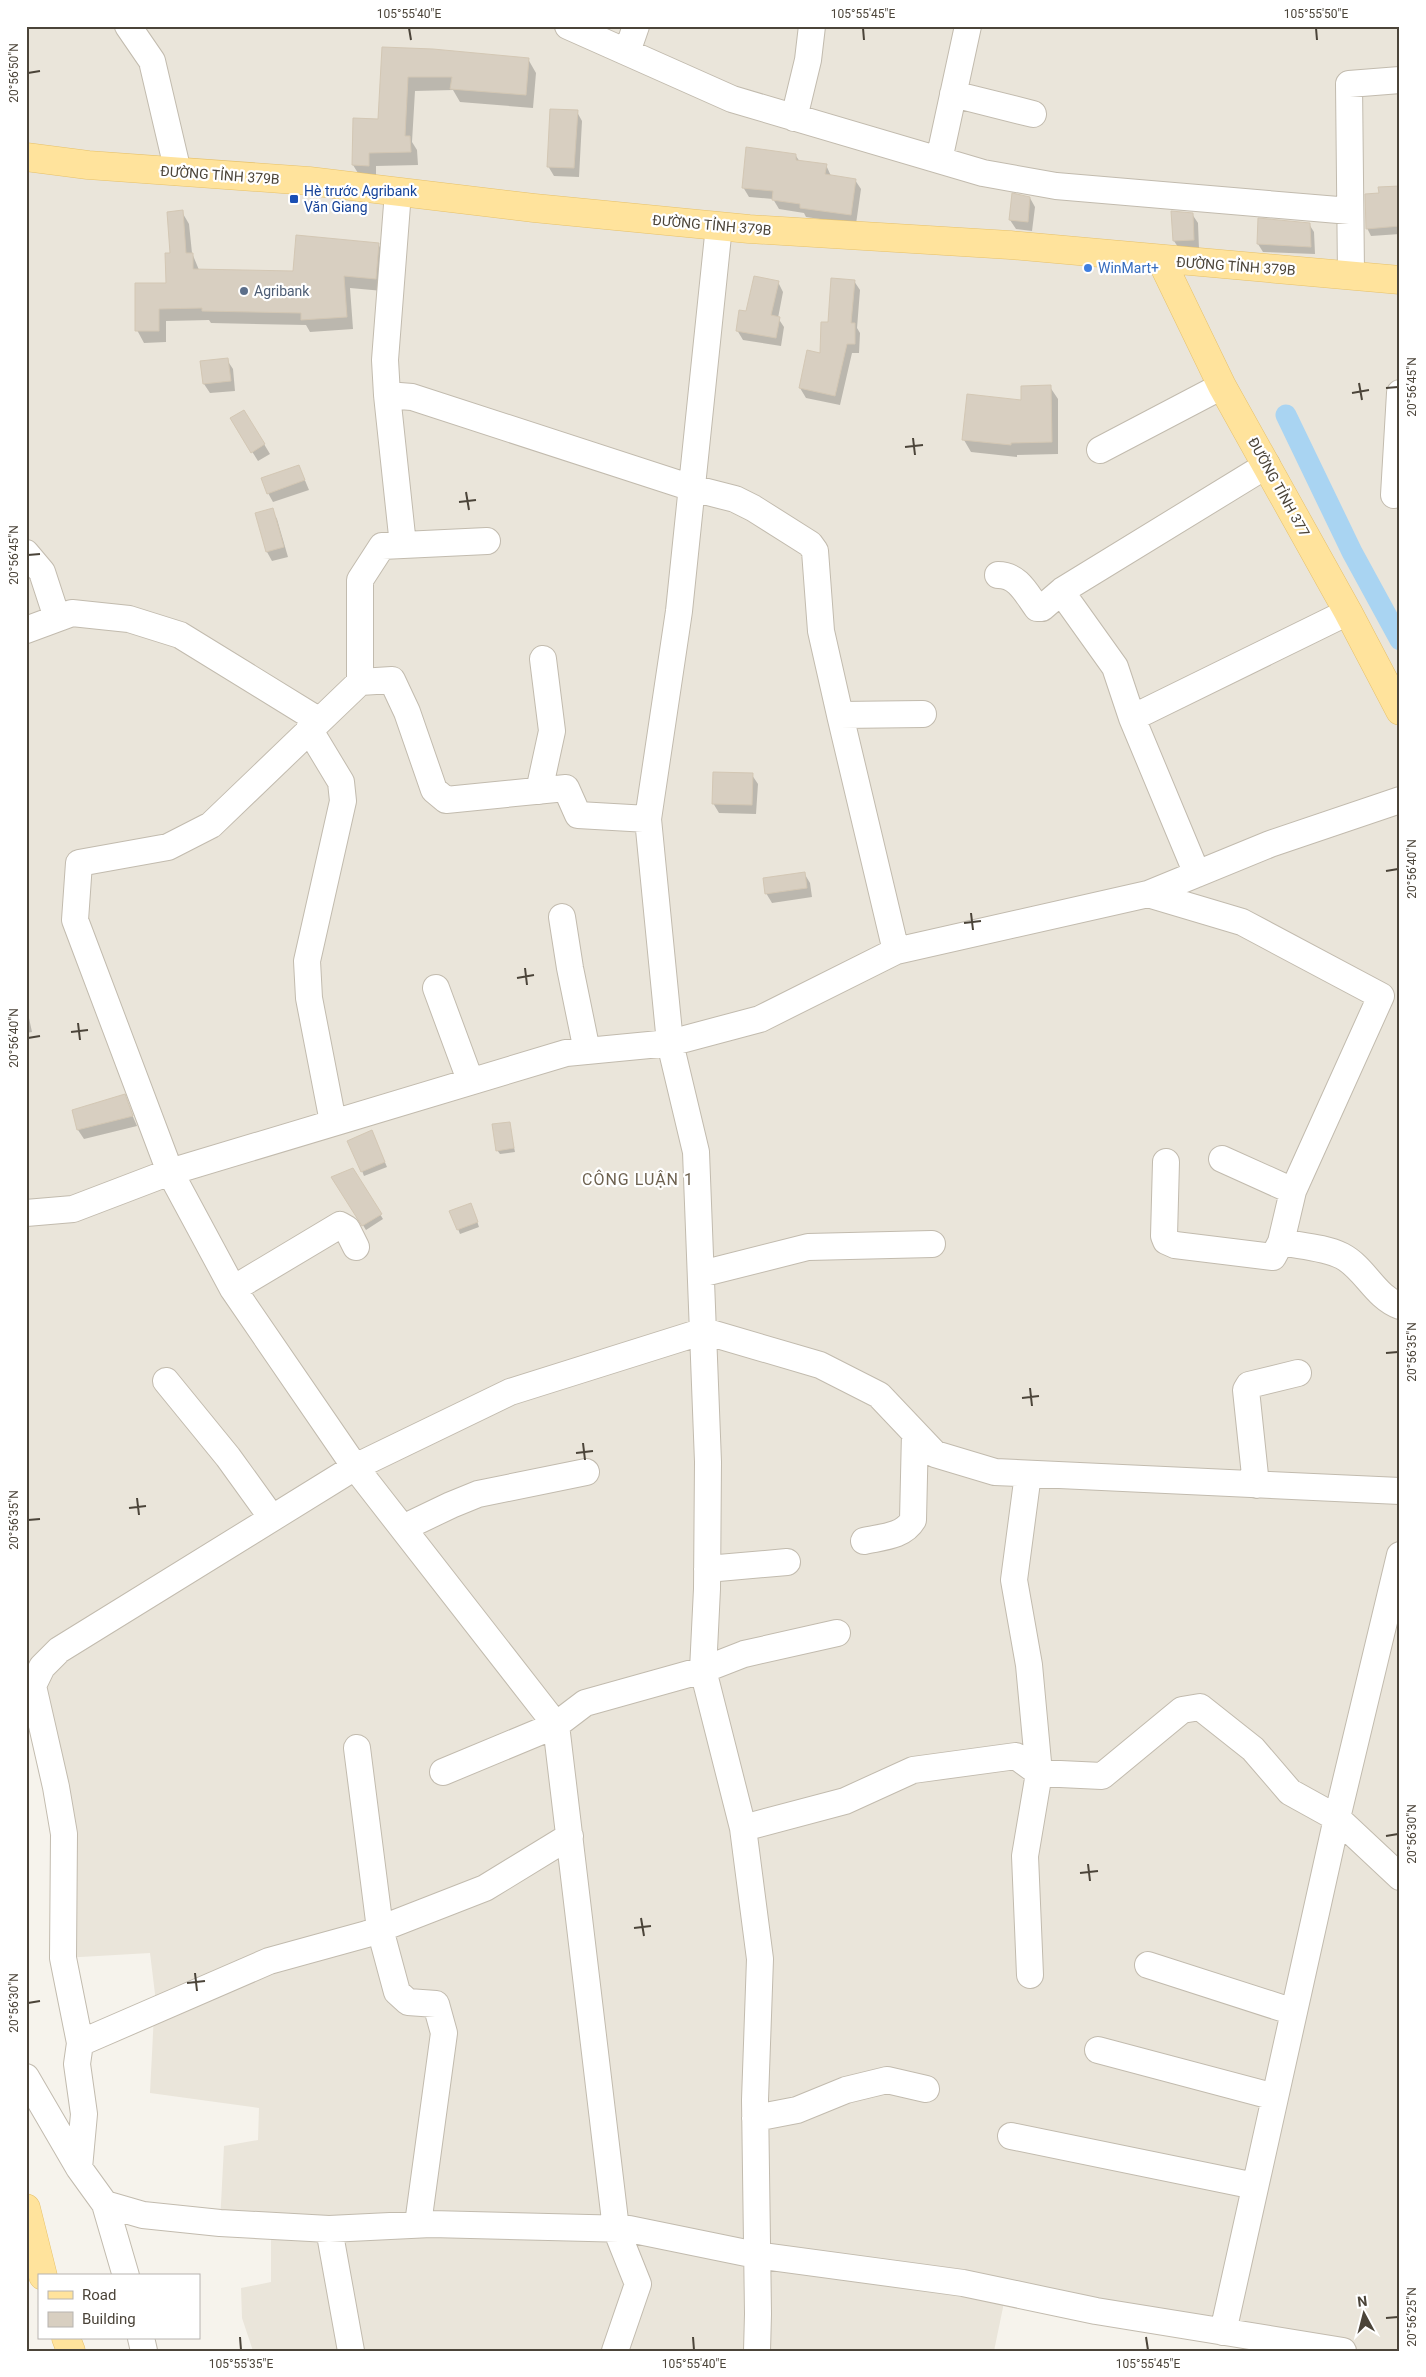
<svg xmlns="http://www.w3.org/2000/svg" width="1426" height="2377" viewBox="0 0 1426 2377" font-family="Roboto,sans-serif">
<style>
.residential{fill:#eae5da}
.shadow{fill:#0003}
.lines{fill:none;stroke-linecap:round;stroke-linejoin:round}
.canal{stroke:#a9d4f2;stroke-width:21}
.building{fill:#d8cfc1;stroke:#d3c7b4}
.minor-casing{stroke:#c2bbae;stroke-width:28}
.major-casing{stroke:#e6c16a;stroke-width:29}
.minor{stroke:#fff;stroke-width:26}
.major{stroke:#ffe39c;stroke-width:28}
.ticks{fill:none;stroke:#4b4439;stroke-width:2}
.transit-dot{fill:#1a4fb4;stroke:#fff;stroke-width:2}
.shop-dot{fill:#3f7fe0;stroke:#fff;stroke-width:2}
.service-dot{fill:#5c6f8a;stroke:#fff;stroke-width:2}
.labels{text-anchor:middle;stroke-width:4.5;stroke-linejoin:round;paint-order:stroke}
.street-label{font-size:14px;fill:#4b4439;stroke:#fff}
.transit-label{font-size:14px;fill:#164399;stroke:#fff;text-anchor:start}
.shop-label{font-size:14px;fill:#366cbe;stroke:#fff;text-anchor:start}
.service-label{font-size:14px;fill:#4e5e75;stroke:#fff;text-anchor:start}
.quarter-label{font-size:16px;letter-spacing:1px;fill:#6e6250;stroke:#fff}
.neatline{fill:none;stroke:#4b4439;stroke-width:2}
.ticks-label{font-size:12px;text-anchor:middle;fill:#4b4439}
</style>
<rect width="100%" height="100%" fill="#f6f3ec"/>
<!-- residential -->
<path class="residential" d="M26 26H1400V2351H1348L1006 2293 994 2351H253L242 2318 241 2288 271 2282V2227L220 2223 224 2146 258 2140 259 2108 150 2093 155 1994 150 1953 63 1958 64 1834 26 1683Z"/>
<!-- shadow -->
<path class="shadow" d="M384 48 528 59 536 73 533 108 460 102 453 90 415 91 412 142 417 150 418 165 376 166V179L361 178 353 165 379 120Z
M577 112 582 121 579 177 554 176 548 166Z
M796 156 800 162 826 165 831 176 855 180 861 189 856 224 806 217 804 213 779 209 773 199 749 197 743 187Z
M1400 187V234L1371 236 1367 228 1380 194Z
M1030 198 1035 207 1032 231 1016 229 1010 220Z
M182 212 189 224 192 253 199 270 294 272 378 244 385 256 383 291 350 288 353 329 310 332 306 325 211 323 209 320 166 321V342L144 343 137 330 167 284 171 254Z
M1192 214 1198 223 1199 249 1180 250 1174 241Z
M1309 224 1314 232 1315 254 1263 252 1258 244Z
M854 281 860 290 857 328 860 333 859 353H852L840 405 806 398 800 388 821 355Z
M778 282 783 292 778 318 784 327 781 346 743 340 737 330Z
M227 360 233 369 235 391 210 393 204 384 201 363Z
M1050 387 1058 399V454L1017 455V457L971 452 964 440 1023 402Z
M244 411 270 454 258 461 237 428Z
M299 466 309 490 273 502 268 493Z
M272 510 277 519 288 557 272 561 267 552 256 514Z
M752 775 758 784 756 814 719 813 713 803Z
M804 873 810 883 812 897 772 903 766 893Z
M26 1004 32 1032 26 1033Z
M124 1096 137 1126 84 1139 78 1130Z
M509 1123 515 1152 500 1154 497 1150Z
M374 1136 387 1167 364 1176 362 1171Z
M352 1169 383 1219 366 1230 333 1178Z
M473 1209 479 1227 460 1234 451 1212Z"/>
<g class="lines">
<!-- canal -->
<path class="canal" d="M1286 415 1352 552 1400 640"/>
</g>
<!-- building -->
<path class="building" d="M382 47 433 49 529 58 526 95 450 89 452 77H408L405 136H410L411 152 369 153V166L352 165 353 118 378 119Z
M550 109 578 110 574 168 547 167Z
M746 147 796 154V160L827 164 825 174 856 179 851 215 800 208V204L772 200 773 191 742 188Z
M1400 186V226L1366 229 1365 194 1379 193 1378 187Z
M1012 193 1030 197 1028 222 1009 220Z
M183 210 186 253H193V269L293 271 296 235 379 243 376 279 344 276 347 317 301 320V313L202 311V308L159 309V331H135V283H166L165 253H170L167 212Z
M1171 211 1193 213 1194 240 1173 241Z
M1258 218 1310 223 1311 247 1257 244Z
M754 276 779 281 771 315 780 317 776 338 736 331 739 310 746 311Z
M831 278 855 280 851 323H855V344H847L835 396 799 388 807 350 820 353 821 322H828Z
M228 358 231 381 203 384 200 361Z
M1051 385 1052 442 1011 443V445L962 440 967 394 1021 400V386Z
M244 410 265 444 251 453 230 418Z
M299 465 305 480 267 494 261 478Z
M273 508 284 547 266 552 255 513Z
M713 772 753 773 752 805 712 804Z
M805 872 807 888 765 894 763 878Z
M125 1094 133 1116 77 1130 72 1110Z
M510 1122 514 1148 496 1151 492 1124Z
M372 1130 385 1162 361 1172 347 1141Z
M353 1168 382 1214 362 1226 331 1177Z
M471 1203 478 1222 457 1230 449 1211Z"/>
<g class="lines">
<!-- minor casing -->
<g class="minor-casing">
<path id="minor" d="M128 26 152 61 178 172
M568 26 732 99 983 173 1056 186 1350 211
M627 52 636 26
M953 94 1033 114
M794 118 808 60 812 26
M939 160 968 26
M398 192 385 360 387 395 403 545 382 546 360 580V682L211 825 168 847 79 863 75 920 170 1172 233 1289 355 1467 556 1725 616 2229 638 2284 615 2351
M719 226 679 611 648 819 670 1043 696 1152 708 1462 707 1589 703 1670 743 1828 760 1959 755 2100 758 2314 757 2351
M1351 274 1349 84 1400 80
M387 395 412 397 692 488 735 499 753 508 810 544 815 551 821 631 840 715
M1100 450 1222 386
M1394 495 1400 393
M403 545 487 541
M26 553 42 572 57 618
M998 575C1018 575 1026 593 1037 608H1042L1063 590 1267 465
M1063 590 1065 597 1115 667 1132 718 1197 874
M26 630 72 613 129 619 180 635 318 720
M360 682 392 680 407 712 434 790 446 800 566 788 578 815 648 819
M1132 718 1348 612
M309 729 341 782 343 801 307 961 309 998 333 1122
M539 791 552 731 543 659
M1148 894 1242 922 1381 996 1293 1191 1281 1242 1273 1257 1175 1245 1166 1241 1164 1236 1166 1162
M562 917 570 968 587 1051
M896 951 840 715 923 714
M436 988 470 1080
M1222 1159 1293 1191
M26 1213 73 1209 170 1172 566 1053 670 1043 760 1019 896 951 1148 894 1270 844 1400 800
M1281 1242C1300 1246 1324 1247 1342 1256 1365 1268 1375 1297 1400 1306
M701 1274 808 1247 932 1244
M233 1289 340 1225 347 1229 356 1247
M166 1381 228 1457 272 1518
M1028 1474 1014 1580 1029 1665 1039 1773 1025 1856 1030 1975
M1256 1485 1246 1390 1249 1385 1298 1373
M403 1528 451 1505 478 1494 586 1472
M864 1541C881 1537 903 1537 913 1520L915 1433
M707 1569 787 1562
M33 1686 56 1787 64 1834 63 1958 80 2043
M26 1700 42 1667 59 1650 355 1467 510 1392 704 1331 820 1365 879 1395 935 1454 995 1472 1400 1491
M357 1748 380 1929 397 1992 408 2002 436 2004 444 2033 418 2224
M443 1772 556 1725 585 1703 703 1670 744 1654 837 1633
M743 1828 845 1801 913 1770 1016 1756 1039 1773 1102 1776 1182 1710 1200 1707 1253 1749 1290 1792 1337 1818 1400 1877
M1148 1965 1294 2012
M1098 2050 1275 2097
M26 2077 79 2168 105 2204 126 2276
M755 2118 797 2110 846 2090 887 2080 926 2089
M1011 2136 1255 2186
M79 2168 84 2114 77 2064 80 2043 269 1961 367 1934 485 1888 570 1836
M105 2204 143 2215 220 2223 329 2229 431 2224 629 2229 756 2255 963 2283 1096 2311 1343 2351
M329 2229 351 2351
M1223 2332 1337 1818 1400 1555
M141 2338 144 2351"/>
</g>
<!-- major casing -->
<g class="major-casing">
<path id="major" d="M26 157 88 165 309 181 534 208 749 229 1010 245 1400 280
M1161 260 1222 386 1348 612 1400 711
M26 2208 43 2276
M66 2338 71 2351"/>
</g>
<!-- minor -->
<use href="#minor" class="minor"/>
<!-- major -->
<use href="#major" class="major"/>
</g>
<!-- ticks -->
<path class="ticks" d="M409 28 411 40M863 28 864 40M1316 28 1317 40M28 73 40 71M1359 383 1362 400M1386 388 1398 387M1352 393 1369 390M913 438 915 455M905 447 923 445M466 492 469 510M459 502 476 500M28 555 40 554M1386 871 1398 869M971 913 973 930M964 923 981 921M525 968 527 985M517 978 534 975M78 1023 80 1040M71 1032 88 1030M28 1038 40 1036M1386 1353 1398 1352M1030 1388 1032 1406M1022 1398 1039 1396M583 1443 585 1460M576 1453 593 1451M137 1498 139 1515M129 1508 146 1506M28 1520 40 1519M1386 1836 1398 1834M1088 1864 1090 1881M1080 1873 1098 1871M641 1918 644 1936M634 1928 651 1926M195 1973 197 1991M187 1983 205 1981M28 2003 40 2001M1386 2318 1398 2317M240 2337 241 2350M693 2337 694 2350M1146 2337 1148 2350"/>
<!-- markers -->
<rect class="transit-dot" x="289" y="194" width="10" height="10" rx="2.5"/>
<circle class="shop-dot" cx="1088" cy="268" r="5"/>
<circle class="service-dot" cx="244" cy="291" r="5"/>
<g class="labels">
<!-- street labels -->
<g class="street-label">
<text transform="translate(220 175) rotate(4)" y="5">ĐƯỜNG TỈNH 379B</text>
<text transform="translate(712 225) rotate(5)" y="5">ĐƯỜNG TỈNH 379B</text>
<text transform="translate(1236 266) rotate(4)" y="5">ĐƯỜNG TỈNH 379B</text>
<text transform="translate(1279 487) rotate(61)" y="5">ĐƯỜNG TỈNH 377</text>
</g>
<!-- transit labels -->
<g class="transit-label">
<text x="304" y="196">Hè trước Agribank<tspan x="304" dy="16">Văn Giang</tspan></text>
</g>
<!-- shop labels -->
<g class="shop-label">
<text x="1098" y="273">WinMart+</text>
</g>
<!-- service labels -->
<g class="service-label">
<text x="254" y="296">Agribank</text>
</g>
<!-- quarter labels -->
<g class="quarter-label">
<text x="638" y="1185">CÔNG LUẬN 1</text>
</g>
</g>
<!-- border -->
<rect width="1426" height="2377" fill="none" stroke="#ffffff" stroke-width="55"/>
<!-- legend -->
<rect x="38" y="2274" width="162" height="65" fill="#ffffff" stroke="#b7b4b0"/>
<rect x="48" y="2291" width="25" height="8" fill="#ffe39c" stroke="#b7b4b0"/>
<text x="82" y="2300" font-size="15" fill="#4b4439">Road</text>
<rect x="48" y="2312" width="25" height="15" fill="#d8cfc1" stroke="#b7b4b0"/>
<text x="82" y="2324" font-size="15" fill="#4b4439">Building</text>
<!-- north arrow -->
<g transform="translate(1364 2314) rotate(353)" stroke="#ffffff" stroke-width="4" paint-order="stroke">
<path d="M0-4L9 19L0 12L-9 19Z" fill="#4b4439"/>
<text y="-8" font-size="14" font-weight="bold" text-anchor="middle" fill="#4b4439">N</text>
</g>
<rect x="28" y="28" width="1370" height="2322" class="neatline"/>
<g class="ticks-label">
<text x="409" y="18">105°55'40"E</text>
<text x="863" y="18">105°55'45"E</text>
<text x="1316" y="18">105°55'50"E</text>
<text transform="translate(14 73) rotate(-90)" y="4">20°56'50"N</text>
<text transform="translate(1412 387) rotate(-90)" y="4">20°56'45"N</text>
<text transform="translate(14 555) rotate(-90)" y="4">20°56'45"N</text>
<text transform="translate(1412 869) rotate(-90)" y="4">20°56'40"N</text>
<text transform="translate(14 1038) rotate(-90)" y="4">20°56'40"N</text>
<text transform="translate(1412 1352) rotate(-90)" y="4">20°56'35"N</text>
<text transform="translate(14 1520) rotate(-90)" y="4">20°56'35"N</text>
<text transform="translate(1412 1834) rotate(-90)" y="4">20°56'30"N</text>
<text transform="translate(14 2003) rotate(-90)" y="4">20°56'30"N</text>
<text transform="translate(1412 2317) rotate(-90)" y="4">20°56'25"N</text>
<text x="241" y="2368">105°55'35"E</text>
<text x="694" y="2368">105°55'40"E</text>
<text x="1148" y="2368">105°55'45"E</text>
</g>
</svg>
